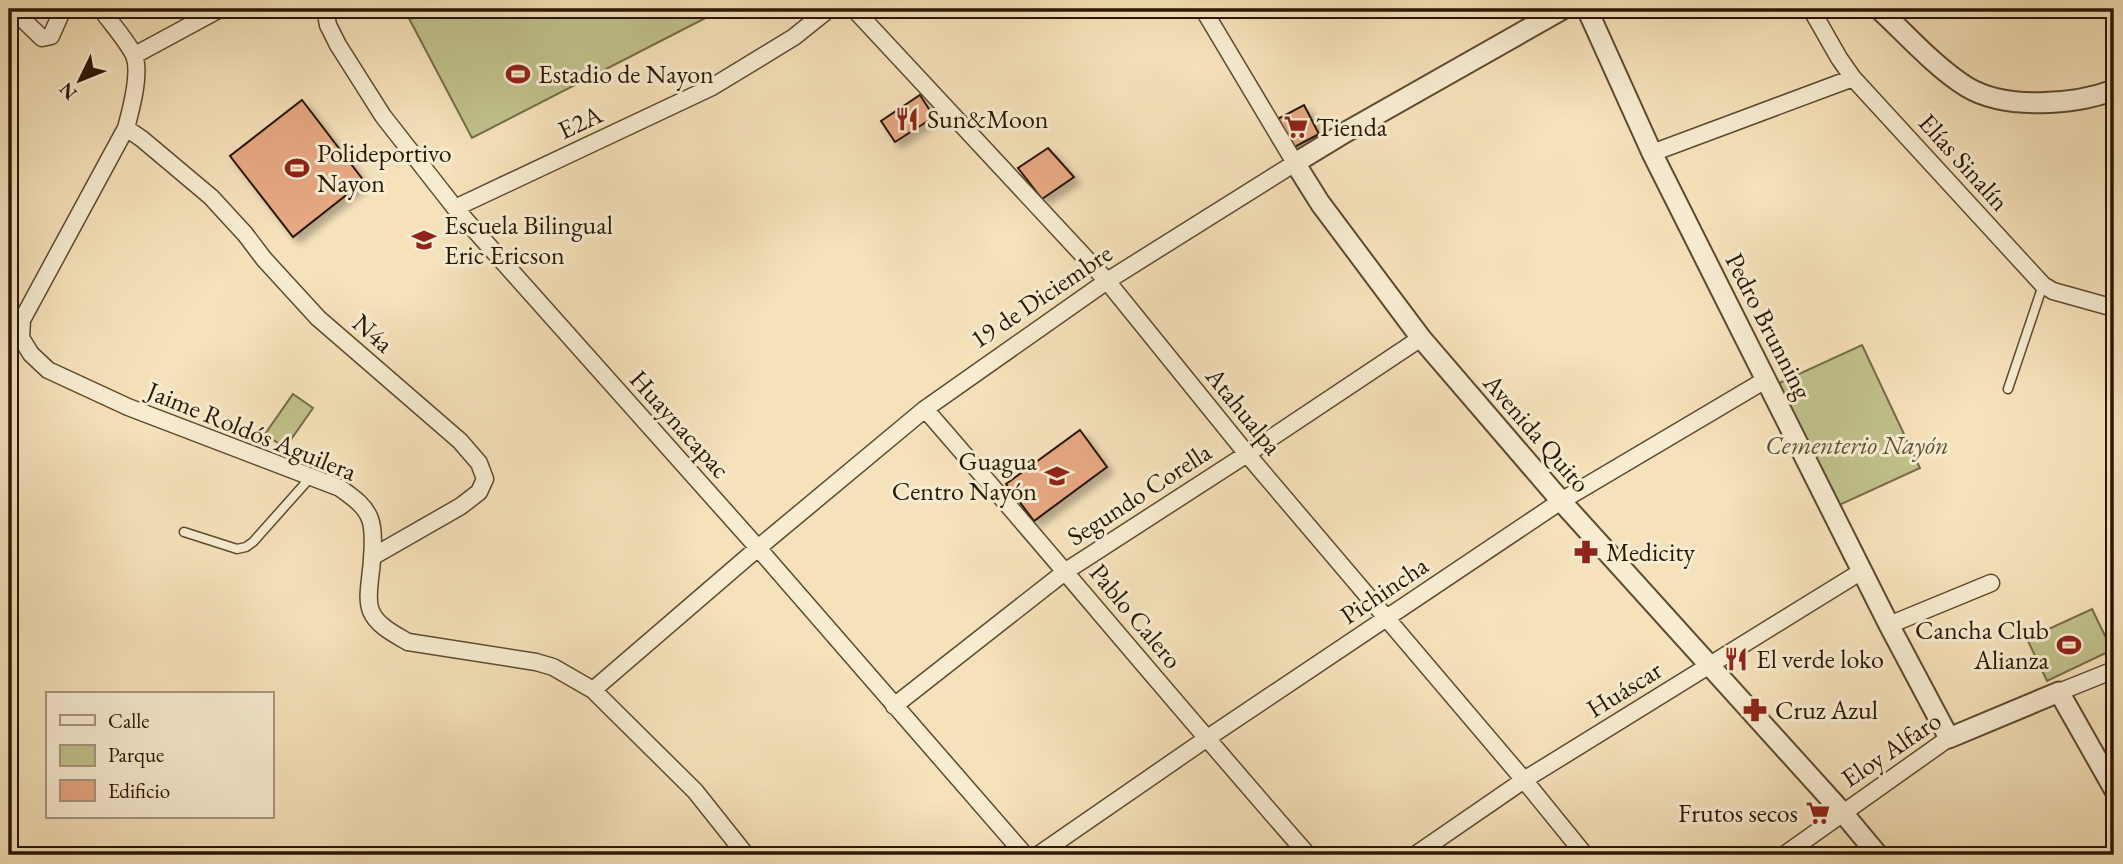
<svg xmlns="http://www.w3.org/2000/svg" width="2123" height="864" viewBox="0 0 2123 864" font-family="'EB Garamond',serif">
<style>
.green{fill:#c0c18c;stroke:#756c46;stroke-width:2}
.building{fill:#e6a882;stroke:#2a1700;stroke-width:2;filter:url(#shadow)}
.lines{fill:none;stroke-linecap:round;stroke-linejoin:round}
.service-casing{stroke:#5d4a2e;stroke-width:11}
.minor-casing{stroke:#5d4a2e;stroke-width:19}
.tertiary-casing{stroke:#5d4a2e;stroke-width:23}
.service{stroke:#f8ecd2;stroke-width:8}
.minor{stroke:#f8ecd2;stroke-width:16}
.tertiary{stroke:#f8ecd2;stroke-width:19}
.labels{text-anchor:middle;stroke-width:6;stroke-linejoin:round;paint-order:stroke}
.poi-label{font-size:26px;fill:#2a1700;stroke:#f8ecd2;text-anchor:start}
.street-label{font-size:26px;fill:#2a1700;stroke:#f8ecd2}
.park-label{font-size:26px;font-style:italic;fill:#5e5231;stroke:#f8ecd2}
</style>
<defs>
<filter id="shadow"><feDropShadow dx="6" dy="6" stdDeviation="3.5" flood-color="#0004"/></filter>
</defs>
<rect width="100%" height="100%" fill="#f5e1ba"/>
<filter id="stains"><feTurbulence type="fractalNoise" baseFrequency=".00286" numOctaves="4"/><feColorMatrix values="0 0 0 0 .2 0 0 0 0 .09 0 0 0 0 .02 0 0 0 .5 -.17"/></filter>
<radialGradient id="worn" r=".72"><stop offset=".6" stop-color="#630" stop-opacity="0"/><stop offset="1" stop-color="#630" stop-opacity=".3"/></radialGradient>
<!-- green -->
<path class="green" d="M404 9H723L472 138Z
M1862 345 1920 468 1835 507 1777 384Z
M293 394 313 408 285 448 265 434Z
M2092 609 2112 650 2047 681 2027 639Z"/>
<!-- building -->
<path class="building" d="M920 95 934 117 895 142 881 121Z
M302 100 364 181 293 237 230 156Z
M1304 105 1319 134 1289 150 1274 121Z
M1048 148 1074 177 1042 199 1018 168Z
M1080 430 1107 467 1034 521 1006 484Z"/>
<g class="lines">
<!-- service casing -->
<g class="service-casing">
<path id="service" d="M2008 389 2043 285
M184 532 237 549 246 547 253 542 310 478"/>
</g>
<!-- minor casing -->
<g class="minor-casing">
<path id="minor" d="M12 9 42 38 51 36 63 9
M101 9C111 23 124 37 133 53 142 70 131 110 126 128L22 320 21 338 31 354 48 370 128 407 340 488C351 496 365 505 370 519 375 532 372 564 370 579 369 589 367 601 371 611 377 626 396 635 408 642L536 662 553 667 593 690 695 791 746 855
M325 9 328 25 338 45 383 116 455 208 758 548 1025 855
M854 9 1107 281 1247 454 1524 780 1585 855
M1811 9 1839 58 1853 78 2043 285 2053 291 2114 308
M135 55 220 9
M126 128 142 139 211 197 245 234 264 259 318 318 460 441 479 463 485 479 479 492 461 506 372 557
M1652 153 1853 78
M455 208 712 87 794 37 829 9
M925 409C1054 557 1179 708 1308 855
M1889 625 1991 583
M593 690 758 548 925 409 1107 281 1295 163 1203 9
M2059 692 2114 670
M894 706 1066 571 1247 454 1421 338
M1038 855 1206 739 1561 501 1767 379
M1415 855 1524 780 1862 571
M1784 855 1949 738"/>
</g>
<!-- tertiary casing -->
<g class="tertiary-casing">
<path id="tertiary" d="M1563 9 1346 132 1295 163 1320 203 1421 338 1561 501 1843 813 1878 855
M1587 9 1652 153 1889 625 1949 738 2059 692 2114 789
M1879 9C1906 34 1935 67 1967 87 2005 110 2074 105 2114 90"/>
</g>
<!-- service -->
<use href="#service" class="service"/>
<!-- minor -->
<use href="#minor" class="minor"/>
<!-- tertiary -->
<use href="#tertiary" class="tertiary"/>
</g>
<!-- icons -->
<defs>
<g id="stadium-bare" transform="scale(1.89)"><path d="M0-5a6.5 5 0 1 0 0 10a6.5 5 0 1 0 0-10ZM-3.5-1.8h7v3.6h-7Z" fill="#8f2418" stroke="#f8ecd2" stroke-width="2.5" paint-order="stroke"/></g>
<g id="restaurant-bare" transform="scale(1.89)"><path d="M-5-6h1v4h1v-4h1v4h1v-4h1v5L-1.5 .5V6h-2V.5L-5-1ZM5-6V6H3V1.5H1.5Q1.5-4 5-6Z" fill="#8f2418" stroke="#f8ecd2" stroke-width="2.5" paint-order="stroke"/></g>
<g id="supermarket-bare" transform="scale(1.89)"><path d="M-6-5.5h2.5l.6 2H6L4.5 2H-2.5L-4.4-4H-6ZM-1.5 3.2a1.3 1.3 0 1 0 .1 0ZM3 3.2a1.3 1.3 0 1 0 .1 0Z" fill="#8f2418" stroke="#f8ecd2" stroke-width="2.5" paint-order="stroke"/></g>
<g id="school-bare" transform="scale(1.89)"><path d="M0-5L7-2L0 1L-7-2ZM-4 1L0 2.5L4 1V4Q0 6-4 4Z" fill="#8f2418" stroke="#f8ecd2" stroke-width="2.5" paint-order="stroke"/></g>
<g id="pharmacy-bare" transform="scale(1.89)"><path d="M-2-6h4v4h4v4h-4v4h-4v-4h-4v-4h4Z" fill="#8f2418" stroke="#f8ecd2" stroke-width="2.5" paint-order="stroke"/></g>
</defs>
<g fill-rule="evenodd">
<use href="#stadium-bare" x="518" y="74"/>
<use href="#restaurant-bare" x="907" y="119"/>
<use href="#supermarket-bare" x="1296" y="127"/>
<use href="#stadium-bare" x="297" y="168"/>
<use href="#school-bare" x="424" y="240"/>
<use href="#school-bare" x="1057" y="476"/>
<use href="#pharmacy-bare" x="1586" y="552"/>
<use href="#stadium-bare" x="2069" y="645"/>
<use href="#restaurant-bare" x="1736" y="659"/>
<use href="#pharmacy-bare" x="1755" y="710"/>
<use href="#supermarket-bare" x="1818" y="813"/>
</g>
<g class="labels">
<!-- poi labels -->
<g class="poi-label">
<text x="538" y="83">Estadio de Nayon</text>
<text x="927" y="128">Sun&amp;Moon</text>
<text x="1316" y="136">Tienda</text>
<text x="317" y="162">Polideportivo<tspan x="317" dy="30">Nayon</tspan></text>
<text x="444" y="234">Escuela Bilingual<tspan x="444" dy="30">Eric Ericson</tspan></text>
<text x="1037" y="470" text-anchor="end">Guagua<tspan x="1037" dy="30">Centro Nayón</tspan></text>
<text x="1606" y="561">Medicity</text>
<text x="2049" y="639" text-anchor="end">Cancha Club<tspan x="2049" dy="30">Alianza</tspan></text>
<text x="1756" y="668">El verde loko</text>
<text x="1775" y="719">Cruz Azul</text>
<text x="1798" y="822" text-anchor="end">Frutos secos</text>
</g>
<!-- street labels -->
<g class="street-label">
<text transform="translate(580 122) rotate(-25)" y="9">E2A</text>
<text transform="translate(1964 162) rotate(48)" y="9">Elías Sinalín</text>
<text transform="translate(1041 296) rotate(-34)" y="9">19 de Diciembre</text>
<text transform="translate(1769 326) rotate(63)" y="9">Pedro Brunning</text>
<text transform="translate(373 333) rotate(41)" y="9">N4a</text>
<text transform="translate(1244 411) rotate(51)" y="9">Atahualpa</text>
<text transform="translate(680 424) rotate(48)" y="9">Huaynacapac</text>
<text transform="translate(252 431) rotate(22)" y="9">Jaime Roldós Aguilera</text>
<text transform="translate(1537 433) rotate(49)" y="9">Avenida Quito</text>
<text transform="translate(1139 494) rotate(-33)" y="9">Segundo Corella</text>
<text transform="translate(1384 590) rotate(-34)" y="9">Pichincha</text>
<text transform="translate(1136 616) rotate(50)" y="9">Pablo Calero</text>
<text transform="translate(1624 689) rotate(-32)" y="9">Huáscar</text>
<text transform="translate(1891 749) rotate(-34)" y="9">Eloy Alfaro</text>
</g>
<!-- park labels -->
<g class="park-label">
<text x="1857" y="454">Cementerio Nayón</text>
</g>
</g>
<!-- margin -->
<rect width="2123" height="864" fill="none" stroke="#f5e1ba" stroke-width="35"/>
<rect x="10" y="10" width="2102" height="843" fill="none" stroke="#2a1700" stroke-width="3.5"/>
<rect x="18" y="18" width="2088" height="829" fill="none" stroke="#2a1700" stroke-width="2"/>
<!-- legend -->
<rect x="46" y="692" width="228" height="126" fill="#f8ecd2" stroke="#a6977e" stroke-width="2"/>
<rect x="60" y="715" width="35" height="10" fill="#f8ecd2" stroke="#a6977e" stroke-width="2"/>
<text x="108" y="728" font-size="21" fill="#2a1700">Calle</text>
<rect x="60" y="745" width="35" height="21" fill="#c0c18c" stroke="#a6977e" stroke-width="2"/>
<text x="108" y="762" font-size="21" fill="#2a1700">Parque</text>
<rect x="60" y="780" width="35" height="21" fill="#e6a882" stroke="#a6977e" stroke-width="2"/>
<text x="108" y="798" font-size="21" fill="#2a1700">Edificio</text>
<!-- north arrow -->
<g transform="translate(80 80) rotate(227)" stroke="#f8ecd2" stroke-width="5" paint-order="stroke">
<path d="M0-5L12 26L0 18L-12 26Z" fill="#2a1700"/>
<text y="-10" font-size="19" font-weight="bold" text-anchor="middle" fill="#2a1700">N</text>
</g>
<rect width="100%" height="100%" filter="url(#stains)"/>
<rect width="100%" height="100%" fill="url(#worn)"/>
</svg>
